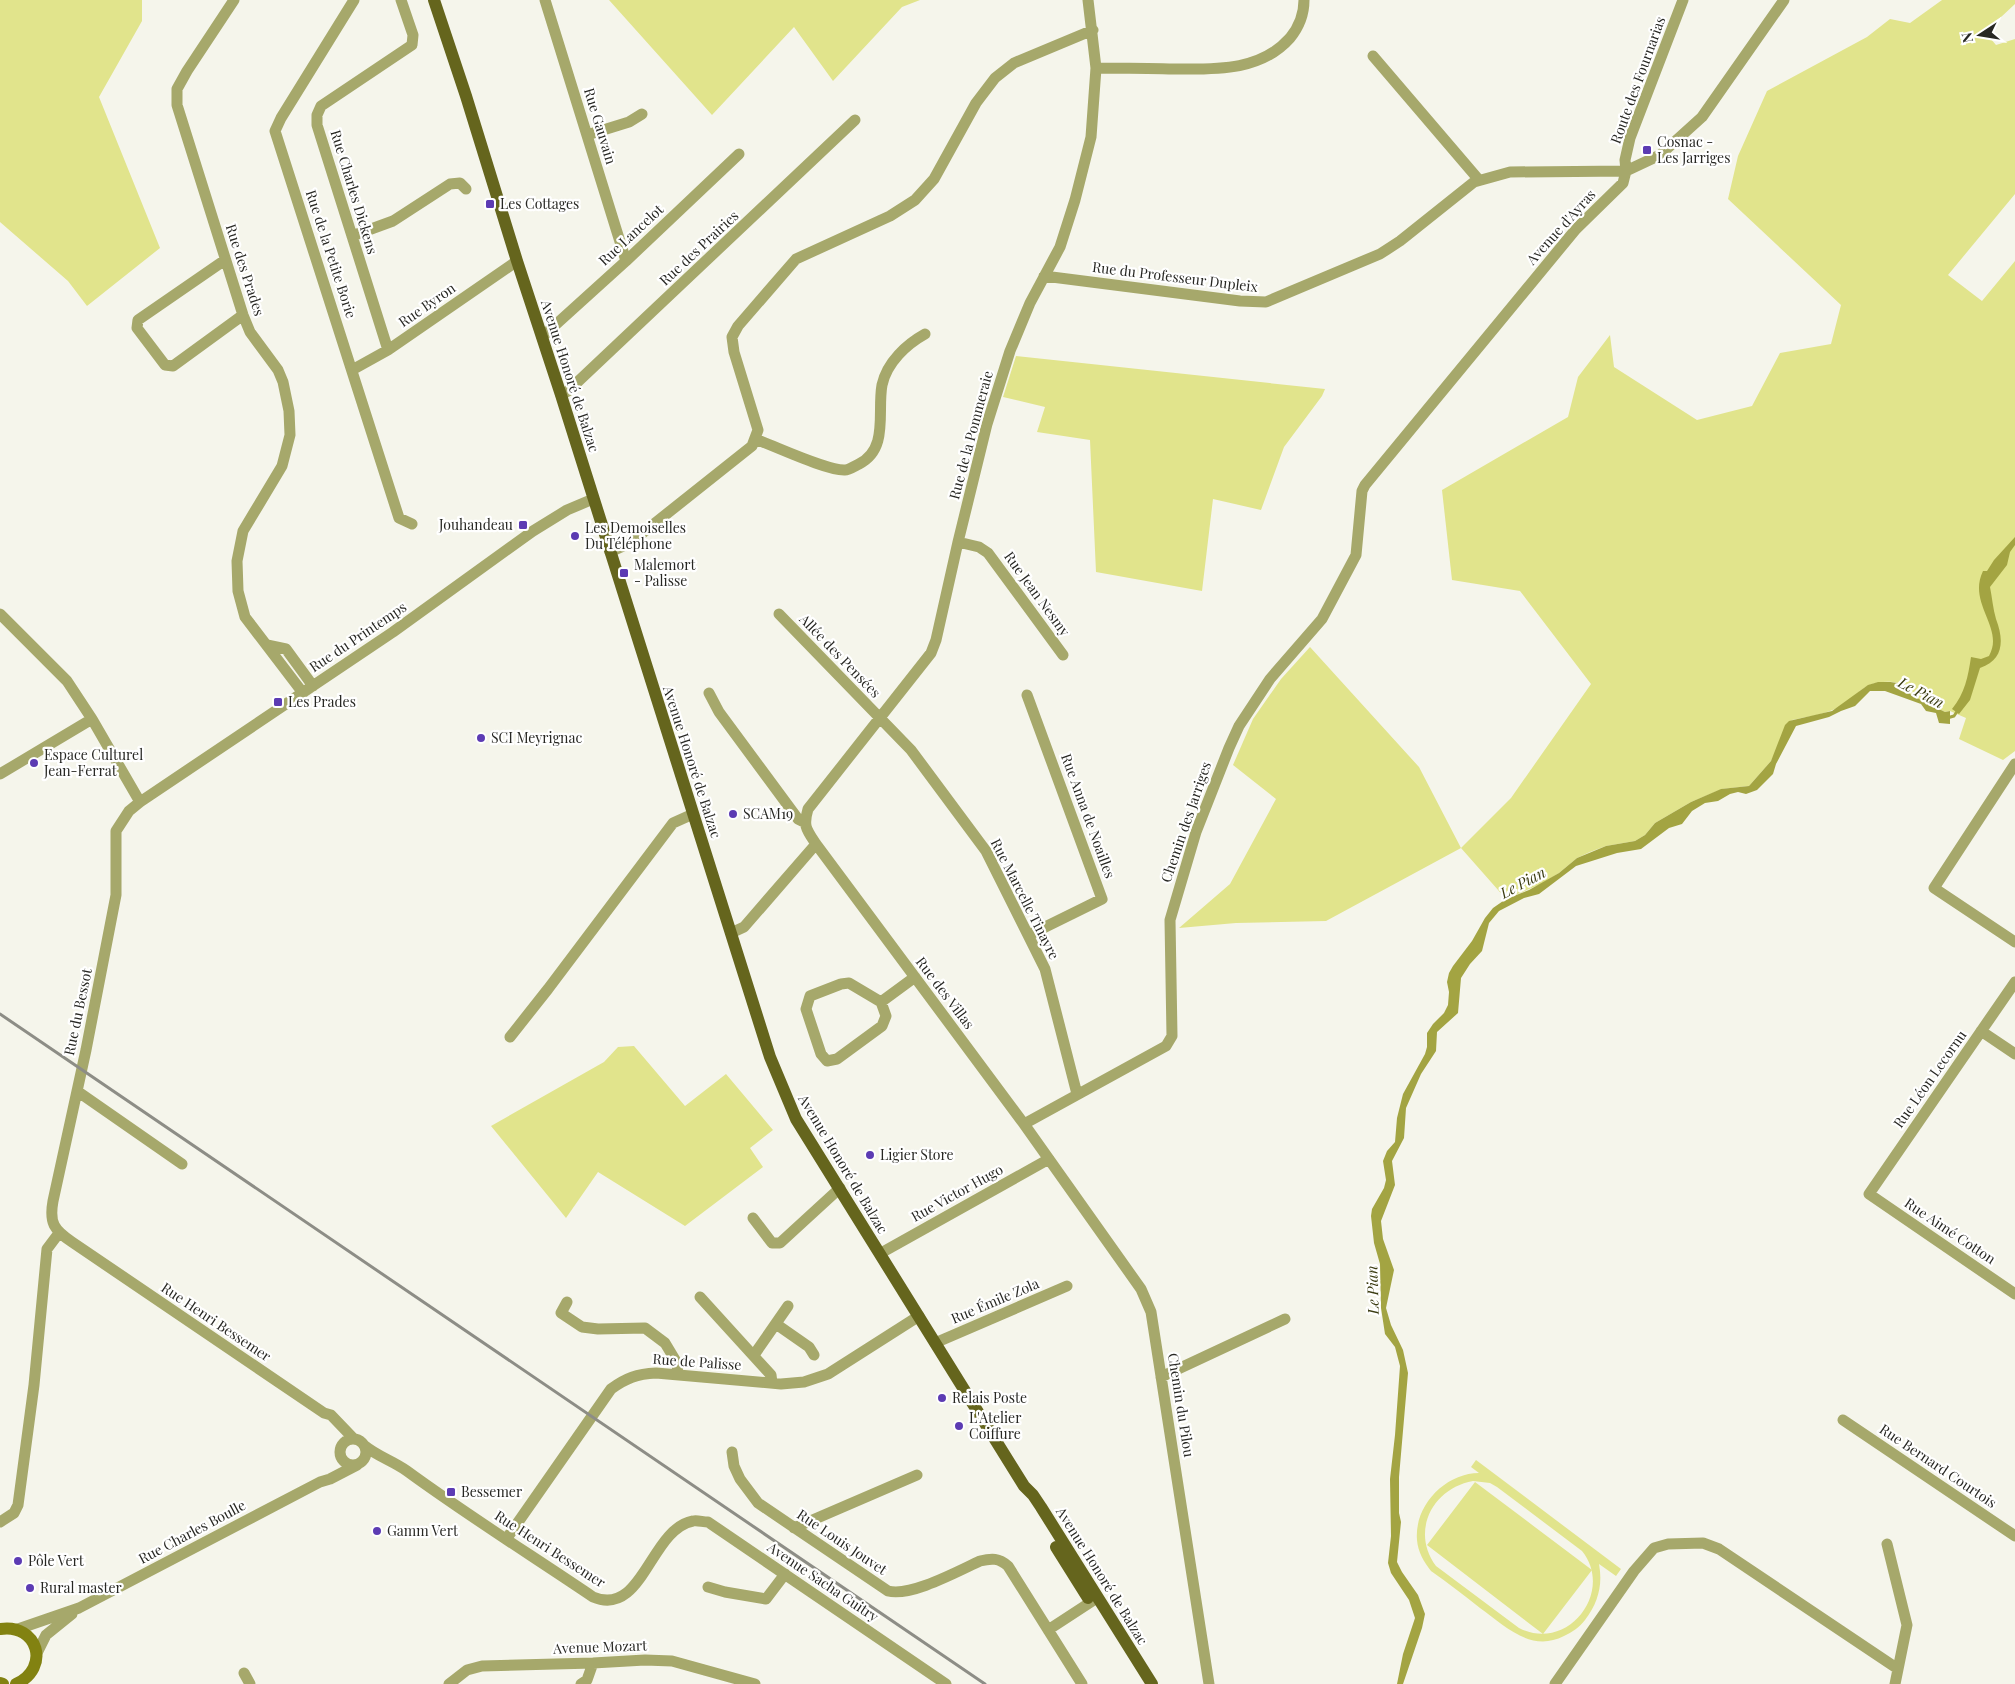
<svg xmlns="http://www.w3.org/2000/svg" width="2015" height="1684" viewBox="0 0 2015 1684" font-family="'Playfair Display',serif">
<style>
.green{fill:#e1e48c;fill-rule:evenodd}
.water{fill:#a3a442}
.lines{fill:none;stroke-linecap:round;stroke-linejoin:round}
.stream{stroke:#a3a442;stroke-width:3}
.street{stroke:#a6a86b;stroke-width:11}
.secondary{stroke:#828211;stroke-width:12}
.primary{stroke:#65651d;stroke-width:12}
.rail{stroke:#8d8d86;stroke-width:3}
.poi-dot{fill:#5c3bb3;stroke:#fff;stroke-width:2}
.labels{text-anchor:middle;stroke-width:4.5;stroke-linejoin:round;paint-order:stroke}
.street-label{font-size:14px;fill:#272723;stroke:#fff}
.poi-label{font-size:14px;fill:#272723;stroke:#fff;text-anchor:start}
.water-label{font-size:15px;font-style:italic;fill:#3a3b11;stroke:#fff}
</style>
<rect width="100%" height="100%" fill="#f5f5eb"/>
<!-- green -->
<path class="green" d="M0 0H142V21L99 97 160 248 87 306 68 281 0 222Z
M609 0H920L902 7 833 81 794 27 712 115Z
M1942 0H2015V4L1985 32 1996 45 2015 39V194L1948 275 1982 301 2015 261V751L2003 760 1959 739 1966 718 1950 711 1945 712 1911 695C1907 687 1902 683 1893 682 1859 680 1860 698 1835 709 1822 715 1806 717 1792 720L1771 761 1749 786 1722 789 1691 802 1655 823 1645 835 1635 841 1606 846 1590 852 1577 858 1559 873 1541 884 1506 899 1461 848 1326 921 1236 923 1179 928 1230 884 1276 799 1233 765 1253 719 1281 679 1310 647 1419 767 1461 848 1511 798 1591 684 1520 591 1452 580 1442 490 1568 417 1578 377 1610 335 1614 367 1697 420 1752 406 1780 353 1831 344 1841 305 1728 199 1738 156 1767 91 1867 37 1890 19 1910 23Z
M1016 356 1325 389 1322 396 1284 447 1261 510 1213 499 1202 591 1096 572 1090 440 1037 432 1045 407 1003 397Z
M634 1046 685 1106 726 1074 773 1130 750 1148 763 1167 685 1226 598 1172 566 1218 491 1126 604 1062 618 1047Z
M1476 1460 1621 1569 1616 1576 1599 1564C1603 1585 1598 1603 1585 1620 1579 1628 1572 1632 1564 1636 1531 1653 1505 1626 1480 1608 1464 1595 1448 1583 1431 1571 1424 1562 1418 1552 1417 1540 1414 1505 1446 1473 1479 1473L1471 1467ZM1473 1481 1490 1483 1497 1487 1582 1551C1615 1592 1567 1653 1519 1628L1436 1566C1410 1531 1433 1488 1473 1481Z
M1475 1482 1592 1570 1543 1634 1427 1545Z"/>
<!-- water -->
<path class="water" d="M2015 537V545L2010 552 2007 565 1990 587C1992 597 1993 609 1996 619 2004 640 2004 660 1980 668L1970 700 1959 714 1952 709C1965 693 1968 677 1971 657L1981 659 1989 656C2005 628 1967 604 1983 571H1987L1994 560Z
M1878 682C1892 682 1904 680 1911 695L1945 712 1950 711V724L1939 723 1936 713 1926 711 1921 704 1885 691H1870L1855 706 1841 711 1829 717 1796 726 1776 764 1773 774 1757 790 1746 794 1738 792 1730 794 1718 801 1705 803 1692 811 1682 824 1669 828 1641 849 1617 853 1576 866 1539 894 1524 898 1499 911 1489 923 1482 951 1470 964 1461 978 1458 1013 1437 1032 1436 1051 1421 1074 1406 1108 1404 1138 1392 1161 1395 1185 1381 1221 1383 1239 1394 1270 1386 1308 1391 1325 1403 1350 1408 1373 1399 1477V1513L1401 1522 1397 1562 1402 1572 1418 1595 1425 1614 1422 1628 1403 1684H1397L1403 1654 1415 1618 1409 1600 1391 1573 1388 1563 1391 1536 1390 1479 1395 1435 1400 1366 1395 1347 1385 1334 1381 1308 1380 1264 1374 1243 1371 1216 1372 1209 1384 1188 1386 1180 1383 1161 1387 1151 1395 1142 1397 1118 1403 1094 1425 1054 1427 1047V1033L1433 1024 1444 1013 1448 1005 1449 992 1447 982 1449 973 1453 966 1472 941 1485 918 1493 908 1506 899 1529 890 1559 873 1577 858 1606 846 1635 841 1645 835 1655 823 1691 802 1721 789 1749 786 1771 761 1785 725 1789 721 1832 711 1868 685Z"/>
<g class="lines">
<!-- stream -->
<path class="stream" d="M1947 718 1954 716 1958 710"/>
<!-- street -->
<path class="street" d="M234 0 187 71 177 89V105L243 315 250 332 278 370 283 382 289 411 290 435 282 466 243 531 237 561 238 591 245 617 303 693
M354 0 281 118 275 131 399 518 412 524
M545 0 626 261
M1088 0 1096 68 1091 137 1075 200 1060 247 1030 303 1010 351 987 424 958 542 936 640 931 653 808 809C803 826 806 829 816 844L1024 1124 1141 1289 1151 1312 1209 1684
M1373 56 1479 180
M1096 68C1120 68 1145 68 1169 69 1211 69 1259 73 1290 38 1299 27 1304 14 1304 0
M587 135 629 122 642 114
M352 236 393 221 450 184 460 183 466 189
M225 260 138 320 137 328 165 365 173 366 243 315
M1044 276 1240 301 1266 302 1380 254 1400 241 1474 182 1510 172 1626 171 1660 155 1702 117 1784 0
M542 337 626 261 739 154
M388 350 317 125V115L321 106 412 45 413 35 401 0
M352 370 388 350 517 261
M561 395 568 391 855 120
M755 439C775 446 827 471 845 470 849 470 855 466 859 464 889 449 877 412 882 385 887 362 907 344 925 334
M958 542 979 547 988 553 1063 655
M610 552 630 543 752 446 758 430 734 352 732 337 738 326 796 259 890 216 915 200 934 179 976 103 995 78 1014 63 1093 30
M0 614 67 681 92 719 140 802
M779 614 911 750 986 851 1045 969 1077 1094
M267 645 286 649 313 686
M709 693 719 712 798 819 804 822
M1027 695 1102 899 1029 935
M2015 764 1934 888 2015 942
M0 774 92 719
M731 933 744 927 816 844
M2015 982 1869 1194 2015 1294
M849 983 881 1002 886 1016 882 1026 837 1059 827 1061 821 1054 806 1009 810 996 841 984Z
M881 1002 915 977
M1981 1031 2015 1054
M510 1037 548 989 673 823 693 814
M77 1091 182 1164
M1024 1124 1166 1046 1172 1036 1170 920 1196 832 1229 748 1239 726 1270 679 1322 619 1356 555 1362 491 1365 485 1576 229 1623 183 1626 171 1625 160 1630 138 1683 0
M753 1218 772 1243H780L840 1188
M881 1253 1049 1159
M700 1297 771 1375 772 1383
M567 1302 561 1313 582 1327 598 1329 645 1328 665 1343 677 1363 678 1375
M776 1324 809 1347 814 1355
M935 1343 1067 1286
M754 1355 788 1306
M1161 1377 1285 1319
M1843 1420 2015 1536
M340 1452a13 13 0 1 1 26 0a13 13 0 1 1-26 0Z
M354 1439 331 1415 324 1413 72 1242C54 1230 49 1223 53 1201L86 1050 116 895V831L129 811 140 802 393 632 533 531 567 510 593 499
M365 1446C377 1456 393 1461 407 1471 467 1515 531 1555 593 1597 643 1618 650 1529 693 1521 697 1520 703 1522 708 1522L946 1684
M732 1452 734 1466 740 1479 758 1503 888 1591C911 1597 958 1571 980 1561 992 1558 999 1558 1008 1566L1082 1684
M0 1522 14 1513 18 1505 34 1385 47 1249 59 1233
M794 1528 917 1475
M507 1538 611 1389C626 1378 637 1374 656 1373L781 1384 804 1382 828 1374 919 1316
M1887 1544 1907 1625 1895 1684
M708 1587 725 1592 766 1599 785 1574
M18 1629 79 1608 320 1482 330 1479 357 1465
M1048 1630 1097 1598
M37 1653 46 1635 72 1614
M244 1673 250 1684
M449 1684 467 1670 482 1666 593 1663 645 1660 672 1661 755 1684
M581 1684 587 1680 593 1663
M1555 1684 1634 1571 1654 1548 1668 1544 1703 1543 1719 1549 1898 1669"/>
<!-- secondary -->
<path class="secondary" d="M0 1629C38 1623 51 1668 16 1684
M0 1683 3 1684"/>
<!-- primary -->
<path class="primary" d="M434 0 466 96 517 261 561 395 770 1057 796 1119 1024 1486 1033 1495 1041 1507 1152 1684
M1056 1547 1088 1598"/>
<!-- rail -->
<path class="rail" d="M0 1014 985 1684"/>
</g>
<!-- markers -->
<g class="poi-dot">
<rect x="1642" y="145" width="10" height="10" rx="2.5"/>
<rect x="485" y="199" width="10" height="10" rx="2.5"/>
<rect x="518" y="520" width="10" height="10" rx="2.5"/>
<circle cx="575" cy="536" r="5"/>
<rect x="619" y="568" width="10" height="10" rx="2.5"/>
<rect x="273" y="697" width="10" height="10" rx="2.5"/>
<circle cx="481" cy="738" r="5"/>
<circle cx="34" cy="763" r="5"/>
<circle cx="733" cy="814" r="5"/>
<circle cx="870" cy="1155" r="5"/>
<circle cx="942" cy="1398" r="5"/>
<circle cx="959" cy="1426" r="5"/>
<rect x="446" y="1487" width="10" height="10" rx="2.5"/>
<circle cx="377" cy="1531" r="5"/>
<circle cx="18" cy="1561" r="5"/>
<circle cx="30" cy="1588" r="5"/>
</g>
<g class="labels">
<!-- street labels -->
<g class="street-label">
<text transform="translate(1638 80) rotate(-70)" y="5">Route des Fournarias</text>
<text transform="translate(600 126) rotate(73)" y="5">Rue Gauvain</text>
<text transform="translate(354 192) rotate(73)" y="5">Rue Charles Dickens</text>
<text transform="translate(1561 227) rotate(-48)" y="5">Avenue d'Ayras</text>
<text transform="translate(631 235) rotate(-43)" y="5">Rue Lancelot</text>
<text transform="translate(699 248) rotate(-43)" y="5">Rue des Prairies</text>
<text transform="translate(331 254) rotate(72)" y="5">Rue de la Petite Borie</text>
<text transform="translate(245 270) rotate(72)" y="5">Rue des Prades</text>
<text transform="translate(1175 277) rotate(7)" y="5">Rue du Professeur Dupleix</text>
<text transform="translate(427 305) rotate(-35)" y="5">Rue Byron</text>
<text transform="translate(570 376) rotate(72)" y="5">Avenue Honoré de Balzac</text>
<text transform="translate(971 435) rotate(-75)" y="5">Rue de la Pommeraie</text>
<text transform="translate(1037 594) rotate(54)" y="5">Rue Jean Nesmy</text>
<text transform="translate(358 637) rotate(-34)" y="5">Rue du Printemps</text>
<text transform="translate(840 656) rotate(46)" y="5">Allée des Pensées</text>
<text transform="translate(692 762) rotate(72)" y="5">Avenue Honoré de Balzac</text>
<text transform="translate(1088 816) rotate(70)" y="5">Rue Anna de Noailles</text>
<text transform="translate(1186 822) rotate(-71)" y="5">Chemin des Jarriges</text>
<text transform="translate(1025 899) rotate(63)" y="5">Rue Marcelle Tinayre</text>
<text transform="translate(945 993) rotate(53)" y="5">Rue des Villas</text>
<text transform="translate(78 1012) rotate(-78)" y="5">Rue du Bessot</text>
<text transform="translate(1930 1079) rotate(-55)" y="5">Rue Léon Lecornu</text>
<text transform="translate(843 1164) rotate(59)" y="5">Avenue Honoré de Balzac</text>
<text transform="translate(957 1193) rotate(-29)" y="5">Rue Victor Hugo</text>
<text transform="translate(1950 1231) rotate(34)" y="5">Rue Aimé Cotton</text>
<text transform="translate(995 1301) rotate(-23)" y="5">Rue Émile Zola</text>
<text transform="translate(216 1322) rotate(34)" y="5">Rue Henri Bessemer</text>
<text transform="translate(697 1362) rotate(4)" y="5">Rue de Palisse</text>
<text transform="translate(1181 1405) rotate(81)" y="5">Chemin du Pilou</text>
<text transform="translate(1938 1466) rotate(34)" y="5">Rue Bernard Courtois</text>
<text transform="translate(192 1532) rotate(-28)" y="5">Rue Charles Boulle</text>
<text transform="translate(842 1542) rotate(34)" y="5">Rue Louis Jouvet</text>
<text transform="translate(550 1549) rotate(33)" y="5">Rue Henri Bessemer</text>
<text transform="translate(1102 1576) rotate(58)" y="5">Avenue Honoré de Balzac</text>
<text transform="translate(823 1582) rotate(34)" y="5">Avenue Sacha Guitry</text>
<text transform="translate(600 1647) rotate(-2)" y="5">Avenue Mozart</text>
</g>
<!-- poi labels -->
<g class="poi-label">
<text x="1657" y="147">Cosnac -<tspan x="1657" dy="16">Les Jarriges</tspan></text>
<text x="500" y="209">Les Cottages</text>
<text x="513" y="530" text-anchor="end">Jouhandeau</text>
<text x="585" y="533">Les Demoiselles<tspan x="585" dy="16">Du Téléphone</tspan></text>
<text x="634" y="570">Malemort<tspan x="634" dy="16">- Palisse</tspan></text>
<text x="288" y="707">Les Prades</text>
<text x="491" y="743">SCI Meyrignac</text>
<text x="44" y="760">Espace Culturel<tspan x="44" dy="16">Jean-Ferrat</tspan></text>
<text x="743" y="819">SCAM19</text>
<text x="880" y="1160">Ligier Store</text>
<text x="952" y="1403">Relais Poste</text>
<text x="969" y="1423">L'Atelier<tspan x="969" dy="16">Coiffure</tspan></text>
<text x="461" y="1497">Bessemer</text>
<text x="387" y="1536">Gamm Vert</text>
<text x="28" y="1566">Pôle Vert</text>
<text x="40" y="1593">Rural master</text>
</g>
<!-- water labels -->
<g class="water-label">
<text transform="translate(1921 693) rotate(28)" y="5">Le Pian</text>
<text transform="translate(1523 883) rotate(-28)" y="5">Le Pian</text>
<text transform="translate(1373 1290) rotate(-92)" y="5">Le Pian</text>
</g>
</g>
<!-- north arrow -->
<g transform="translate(1980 35) rotate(258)" stroke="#ffffff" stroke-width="4" paint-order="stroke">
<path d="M0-4L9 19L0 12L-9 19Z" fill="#272723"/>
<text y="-8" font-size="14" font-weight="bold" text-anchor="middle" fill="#272723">N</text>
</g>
</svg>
